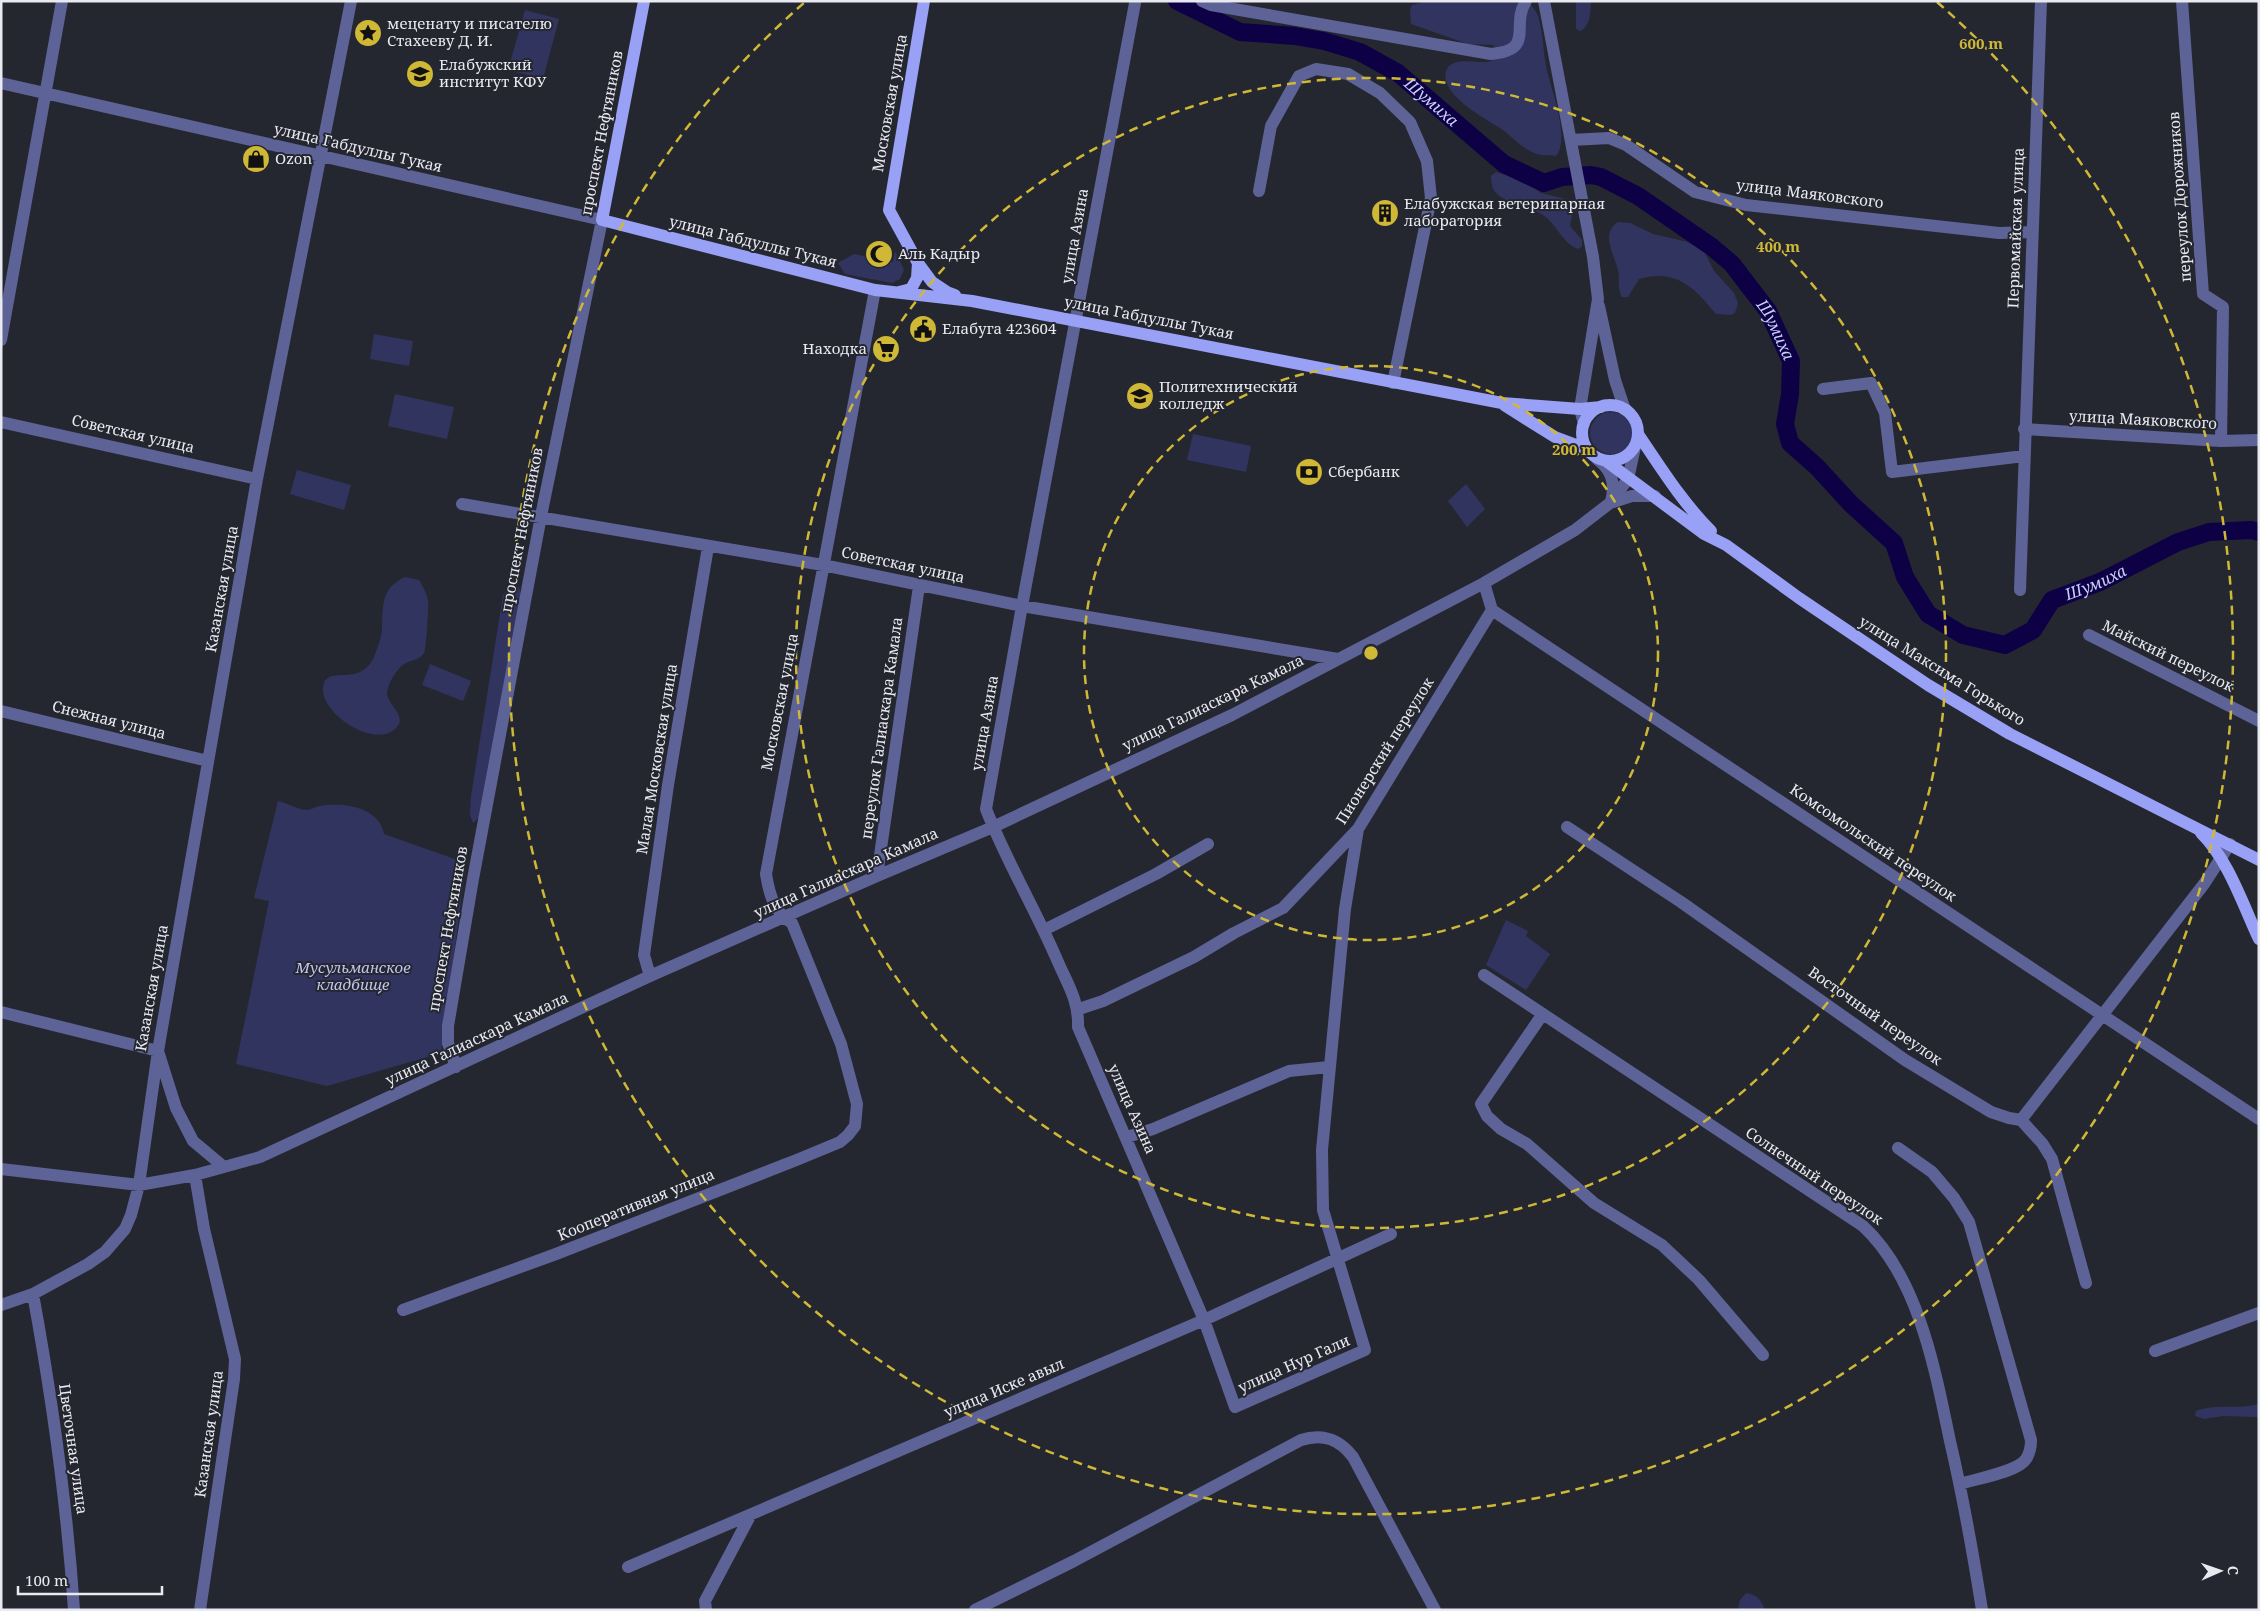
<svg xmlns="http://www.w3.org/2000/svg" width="2260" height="1611" viewBox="0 0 2260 1611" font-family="'Noto Serif',serif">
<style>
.green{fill:#31345f}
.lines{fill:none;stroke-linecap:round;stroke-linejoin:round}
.river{stroke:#0e0045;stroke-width:18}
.minor{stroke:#5e6397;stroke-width:12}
.major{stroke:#98a1f5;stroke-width:12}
.ring{fill:none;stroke:#d0b837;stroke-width:2.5;stroke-dasharray:9 6}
.labels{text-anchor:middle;stroke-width:4;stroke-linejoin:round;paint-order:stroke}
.poi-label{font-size:15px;fill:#e9eaf0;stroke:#252730;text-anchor:start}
.street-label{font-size:15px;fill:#e9eaf0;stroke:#252730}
.park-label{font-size:15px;font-style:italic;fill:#bec4ef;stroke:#252730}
.water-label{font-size:16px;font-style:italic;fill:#cad0fb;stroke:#252730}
.centre{fill:#d0b837;stroke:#252730;stroke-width:2.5}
.ring-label{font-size:15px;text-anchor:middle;font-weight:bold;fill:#d0b837;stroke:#252730;stroke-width:4;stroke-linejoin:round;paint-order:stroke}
</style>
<rect width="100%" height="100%" fill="#252730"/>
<!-- green -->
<path class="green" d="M1428 1H1527C1532 6 1536 10 1538 16 1543 32 1543 50 1546 66 1550 87 1571 138 1556 156 1550 155 1543 156 1537 154 1523 150 1512 136 1500 128 1485 118 1436 93 1447 69 1453 57 1477 63 1487 62 1491 62 1494 59 1498 57L1497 49 1493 45 1468 44 1411 24 1410 9 1412 5Z
M1576 1H1591C1590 13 1591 24 1581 31L1576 29Z
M525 10 559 19 543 79 508 70Z
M1496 172 1527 182 1541 193 1565 199 1573 211 1570 226 1582 240V246L1579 249C1563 245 1557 224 1543 215 1531 208 1506 203 1497 194 1492 190 1491 182 1491 176Z
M1618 222 1630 223 1653 234 1688 242 1697 247 1705 253 1714 271 1734 293 1738 303 1735 313 1731 315 1716 314C1695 288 1676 268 1639 279L1628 297H1622C1617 288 1620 279 1618 270 1614 254 1600 234 1618 222Z
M895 251 904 270 900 279 892 283 845 274 838 263 854 254 893 262Z
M374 334 413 341 409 366 370 359Z
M395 394 454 407 447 439 388 426Z
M1590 433a21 21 0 1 1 42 0a21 21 0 1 1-42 0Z
M1193 434 1251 446 1246 472 1187 460Z
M297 470 351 485 344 510 290 494Z
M1466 484 1485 509 1467 527 1448 501Z
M405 577 419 580C423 587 427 593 428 601 429 605 426 650 424 653 420 660 411 660 404 664 396 670 388 683 387 693 387 705 407 715 397 727 376 752 314 710 324 683 331 666 360 687 374 657 377 649 382 637 382 628 383 605 381 588 405 577Z
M519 587 521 596 480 817 473 823 470 815 471 796 503 595 509 588Z
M430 664 471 681 463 701 422 685Z
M278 801C287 803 299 810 308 810 312 809 316 807 319 806 344 802 379 807 384 834L466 863 441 1053 327 1086 236 1064 269 901 254 898Z
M1506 920 1528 931 1526 936 1550 954 1526 990 1486 965Z
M2259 1404V1417L2223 1416 2204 1419 2195 1416 2196 1411C2216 1403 2238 1410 2259 1404Z
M1746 1593C1757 1595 1761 1599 1765 1610H1738L1740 1600Z"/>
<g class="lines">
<!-- river -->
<path class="river" id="s1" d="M1177 1 1240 32 1295 36 1324 41 1360 52 1398 73 1504 164 1544 183 1562 177 1591 175 1601 177 1638 196 1712 247 1732 264 1768 311 1791 361 1790 394 1785 424 1790 443 1817 467 1851 504 1894 543 1905 577 1928 614 1963 635 2005 645 2033 630 2052 600 2100 582 2178 542 2209 532 2251 530 2259 532"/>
<!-- minor -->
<path class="minor" d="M1202 1 1211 5 1491 54C1536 50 1510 26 1526 1
M1544 1 1593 257 1598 299 1580 409 1584 424
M2182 1 2203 294 2223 307 2221 441
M1135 3 1022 606 986 809C1006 861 1036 910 1058 962 1068 985 1079 1001 1078 1027L1204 1320 1235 1407 1365 1350 1323 1210 1322 1150 1345 909 1358 829
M1 83 602 220 541 516 473 879 448 1026V1043L456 1067
M1571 140 1609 138 1626 145 1695 192 1746 205 1999 233 2032 232
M1259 191 1271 126 1299 76 1316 69 1348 74 1380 93 1410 122 1427 161 1431 198 1393 383
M1599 306 1615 380 1625 410
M1 340 62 1
M1823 389 1871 383 1885 413 1892 472 2024 456
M1 422 257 479
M2024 429 2221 441 2259 440
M1597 459C1611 469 1616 484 1611 501
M1610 503 1632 496H1655
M462 504 823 565 1022 606 1338 659
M1484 583 1492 610 2259 1119
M2020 590 2041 1
M2089 635 2259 721
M1 711 208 761
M1567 827 1681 902 1905 1060 1991 1112 2009 1118 2021 1120 2042 1143 2052 1159 2086 1283
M877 876 919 586
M1044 930 1156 874 1208 844
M1484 975 1863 1226C1919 1278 1935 1370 1950 1441 1963 1497 1973 1553 1982 1610
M650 976 644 955 668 785 708 547
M1079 1009 1103 1001 1194 957 1234 933 1283 908 1358 829 1492 610
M1 1012 158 1051 176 1108 193 1141 224 1167
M1542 1015 1481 1104 1487 1116 1501 1129 1527 1144 1594 1203 1662 1245 1699 1280 1763 1355
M2021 1120 2204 884 2230 844
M1127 1137 1153 1129 1289 1071 1329 1067
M1898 1148 1932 1172 1954 1198 1969 1222 2031 1440C2031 1447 2030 1453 2026 1459 2018 1472 1975 1479 1960 1484
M1 1169 139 1185 195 1175 260 1157 650 976 877 876 993 827 1232 715 1484 583 1575 530 1610 503 1628 479 1635 447
M195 1175 204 1229 235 1359 234 1379 200 1610
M33 1294C52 1398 67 1504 74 1610
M1 1305 33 1294 88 1264 105 1252 125 1229 131 1215 139 1185 158 1051 257 479 351 1
M403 1310 556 1254 799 1159 840 1142 848 1135 855 1126 857 1104 841 1044 792 923C774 913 769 893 766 874L875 290
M2155 1351 2259 1313
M628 1567 1204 1320 1391 1234
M706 1610 705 1601 750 1516
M975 1610 1074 1561 1301 1440C1323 1433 1339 1439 1353 1457L1435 1610"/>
<!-- major -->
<path class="major" d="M644 1 602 220 875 290 972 301 1502 403 1580 409 1601 407
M924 1 889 210 918 263 932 282 947 292 955 295
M899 292 911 289 917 278 918 263
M1504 405 1555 437 1587 449
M1582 433a28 28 0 1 1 56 0a28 28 0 1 1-56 0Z
M1638 434C1661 468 1682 502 1711 531
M1606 461 1704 534 1726 545 1799 598 1928 685 2010 734 2259 860
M2201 833C2228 859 2243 905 2259 939"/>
</g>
<!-- distance rings -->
<g class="ring">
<circle cx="1371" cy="653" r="287"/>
<circle cx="1371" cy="653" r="575"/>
<path d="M1937 2A862 862 0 1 1 805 2"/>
</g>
<!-- icons -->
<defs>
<g id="sight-disc" transform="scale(1.4375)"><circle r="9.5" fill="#d0b837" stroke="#252730"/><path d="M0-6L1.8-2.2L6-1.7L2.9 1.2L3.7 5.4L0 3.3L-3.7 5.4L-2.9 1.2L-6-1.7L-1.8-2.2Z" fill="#111"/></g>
<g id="university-disc" transform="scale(1.4375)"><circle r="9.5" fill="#d0b837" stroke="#252730"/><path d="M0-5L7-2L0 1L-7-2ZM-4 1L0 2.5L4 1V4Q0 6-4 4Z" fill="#111"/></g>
<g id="shop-disc" transform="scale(1.4375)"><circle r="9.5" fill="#d0b837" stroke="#252730"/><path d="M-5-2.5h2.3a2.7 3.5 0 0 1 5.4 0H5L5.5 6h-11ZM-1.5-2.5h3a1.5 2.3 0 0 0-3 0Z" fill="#111"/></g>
<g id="building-disc" transform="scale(1.4375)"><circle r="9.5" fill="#d0b837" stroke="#252730"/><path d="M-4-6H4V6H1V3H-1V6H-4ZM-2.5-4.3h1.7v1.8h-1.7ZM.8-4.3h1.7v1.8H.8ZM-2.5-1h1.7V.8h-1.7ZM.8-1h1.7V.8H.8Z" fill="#111"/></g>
<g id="mosque-disc" transform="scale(1.4375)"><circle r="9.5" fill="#d0b837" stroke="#252730"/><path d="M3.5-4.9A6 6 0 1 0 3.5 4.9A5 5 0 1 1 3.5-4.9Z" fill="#111"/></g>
<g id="civic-disc" transform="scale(1.4375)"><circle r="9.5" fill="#d0b837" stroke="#252730"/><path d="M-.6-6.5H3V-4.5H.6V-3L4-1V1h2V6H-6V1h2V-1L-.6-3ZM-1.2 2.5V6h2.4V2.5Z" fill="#111"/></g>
<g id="supermarket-disc" transform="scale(1.4375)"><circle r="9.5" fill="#d0b837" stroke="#252730"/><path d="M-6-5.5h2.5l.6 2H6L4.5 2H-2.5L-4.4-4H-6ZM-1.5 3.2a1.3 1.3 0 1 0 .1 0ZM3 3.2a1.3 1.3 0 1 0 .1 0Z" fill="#111"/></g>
<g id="bank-disc" transform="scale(1.4375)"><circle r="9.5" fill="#d0b837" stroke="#252730"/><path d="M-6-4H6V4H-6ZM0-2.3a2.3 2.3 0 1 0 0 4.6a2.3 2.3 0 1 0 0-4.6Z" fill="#111"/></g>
</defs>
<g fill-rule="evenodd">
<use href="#sight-disc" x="368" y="33"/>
<use href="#university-disc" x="420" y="74"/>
<use href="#shop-disc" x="256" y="159"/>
<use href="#building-disc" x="1385" y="213"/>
<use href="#mosque-disc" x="879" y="254"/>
<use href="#civic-disc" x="923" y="329"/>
<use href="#supermarket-disc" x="886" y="349"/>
<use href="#university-disc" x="1140" y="396"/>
<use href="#bank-disc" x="1309" y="472"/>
</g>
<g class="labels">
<!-- poi labels -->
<g class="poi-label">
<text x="387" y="29">меценату и писателю<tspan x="387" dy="17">Стахееву Д. И.</tspan></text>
<text x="439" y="70">Елабужский<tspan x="439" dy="17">институт КФУ</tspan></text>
<text x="275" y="164">Ozon</text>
<text x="1404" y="209">Елабужская ветеринарная<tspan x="1404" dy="17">лаборатория</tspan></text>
<text x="898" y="259">Аль Кадыр</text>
<text x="942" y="334">Елабуга 423604</text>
<text x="867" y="354" text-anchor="end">Находка</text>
<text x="1159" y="392">Политехнический<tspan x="1159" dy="17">колледж</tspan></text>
<text x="1328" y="477">Сбербанк</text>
</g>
<!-- street labels -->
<g class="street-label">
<text transform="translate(890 103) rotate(-80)" y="5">Московская улица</text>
<text transform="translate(602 133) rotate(-79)" y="5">проспект Нефтяников</text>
<text transform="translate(358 148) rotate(13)" y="5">улица Габдуллы Тукая</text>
<text transform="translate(1810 194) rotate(7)" y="5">улица Маяковского</text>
<text transform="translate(2180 197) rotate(-94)" y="5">переулок Дорожников</text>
<text transform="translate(2016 228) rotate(-88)" y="5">Первомайская улица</text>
<text transform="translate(1075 236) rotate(-80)" y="5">улица Азина</text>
<text transform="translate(753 242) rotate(14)" y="5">улица Габдуллы Тукая</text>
<text transform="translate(1149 318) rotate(11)" y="5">улица Габдуллы Тукая</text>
<text transform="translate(2143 420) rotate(3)" y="5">улица Маяковского</text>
<text transform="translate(133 434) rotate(13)" y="5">Советская улица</text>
<text transform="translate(522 530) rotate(-79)" y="5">проспект Нефтяников</text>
<text transform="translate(903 565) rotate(12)" y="5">Советская улица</text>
<text transform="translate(222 589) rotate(-80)" y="5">Казанская улица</text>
<text transform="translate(2168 656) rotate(26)" y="5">Майский переулок</text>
<text transform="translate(1942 671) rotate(32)" y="5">улица Максима Горького</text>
<text transform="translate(780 702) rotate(-79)" y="5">Московская улица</text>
<text transform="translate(1213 703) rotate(-26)" y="5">улица Галиаскара Камала</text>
<text transform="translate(109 720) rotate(14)" y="5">Снежная улица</text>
<text transform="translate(985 723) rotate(-80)" y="5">улица Азина</text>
<text transform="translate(882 728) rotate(-82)" y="5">переулок Галиаскара Камала</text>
<text transform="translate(1385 751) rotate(-58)" y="5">Пионерский переулок</text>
<text transform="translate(657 759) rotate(-81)" y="5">Малая Московская улица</text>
<text transform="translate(1873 843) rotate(34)" y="5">Комсомольский переулок</text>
<text transform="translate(846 873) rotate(-24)" y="5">улица Галиаскара Камала</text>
<text transform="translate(448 929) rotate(-80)" y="5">проспект Нефтяников</text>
<text transform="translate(152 988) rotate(-80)" y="5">Казанская улица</text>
<text transform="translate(1875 1016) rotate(35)" y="5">Восточный переулок</text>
<text transform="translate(477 1039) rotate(-25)" y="5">улица Галиаскара Камала</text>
<text transform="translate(1132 1109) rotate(66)" y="5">улица Азина</text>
<text transform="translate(1814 1176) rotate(34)" y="5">Солнечный переулок</text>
<text transform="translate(636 1205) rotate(-22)" y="5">Кооперативная улица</text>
<text transform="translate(1294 1364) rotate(-24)" y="5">улица Нур Гали</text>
<text transform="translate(1004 1388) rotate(-23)" y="5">улица Иске авыл</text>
<text transform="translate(209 1434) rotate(-82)" y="5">Казанская улица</text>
<text transform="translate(73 1449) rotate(82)" y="5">Цветочная улица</text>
</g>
<!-- park labels -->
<g class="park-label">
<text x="353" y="973">Мусульманское<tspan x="353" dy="17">кладбище</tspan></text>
</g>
<!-- water labels -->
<g class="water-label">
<text dy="6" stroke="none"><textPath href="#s1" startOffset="280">Шумиха</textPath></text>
<text dy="6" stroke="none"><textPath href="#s1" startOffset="715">Шумиха</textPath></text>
<text dy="6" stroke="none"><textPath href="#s1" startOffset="1255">Шумиха</textPath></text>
</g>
</g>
<circle cx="1371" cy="653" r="8" class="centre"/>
<g class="ring-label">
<text x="1981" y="49">600 m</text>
<text x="1778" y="252">400 m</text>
<text x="1574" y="455">200 m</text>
</g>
<!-- border -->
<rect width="2260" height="1611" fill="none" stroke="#e9eaf0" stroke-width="5"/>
<!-- north arrow -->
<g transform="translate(2220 1571) rotate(88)" stroke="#252730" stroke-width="4" paint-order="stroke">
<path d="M0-4L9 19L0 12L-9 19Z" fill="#e9eaf0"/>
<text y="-8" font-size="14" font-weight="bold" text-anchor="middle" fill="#e9eaf0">С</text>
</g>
<!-- scale -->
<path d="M18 1586v8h144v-8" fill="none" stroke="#e9eaf0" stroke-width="2.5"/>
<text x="25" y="1586" font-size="15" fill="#e9eaf0" stroke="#252730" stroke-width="4" paint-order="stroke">100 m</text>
</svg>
